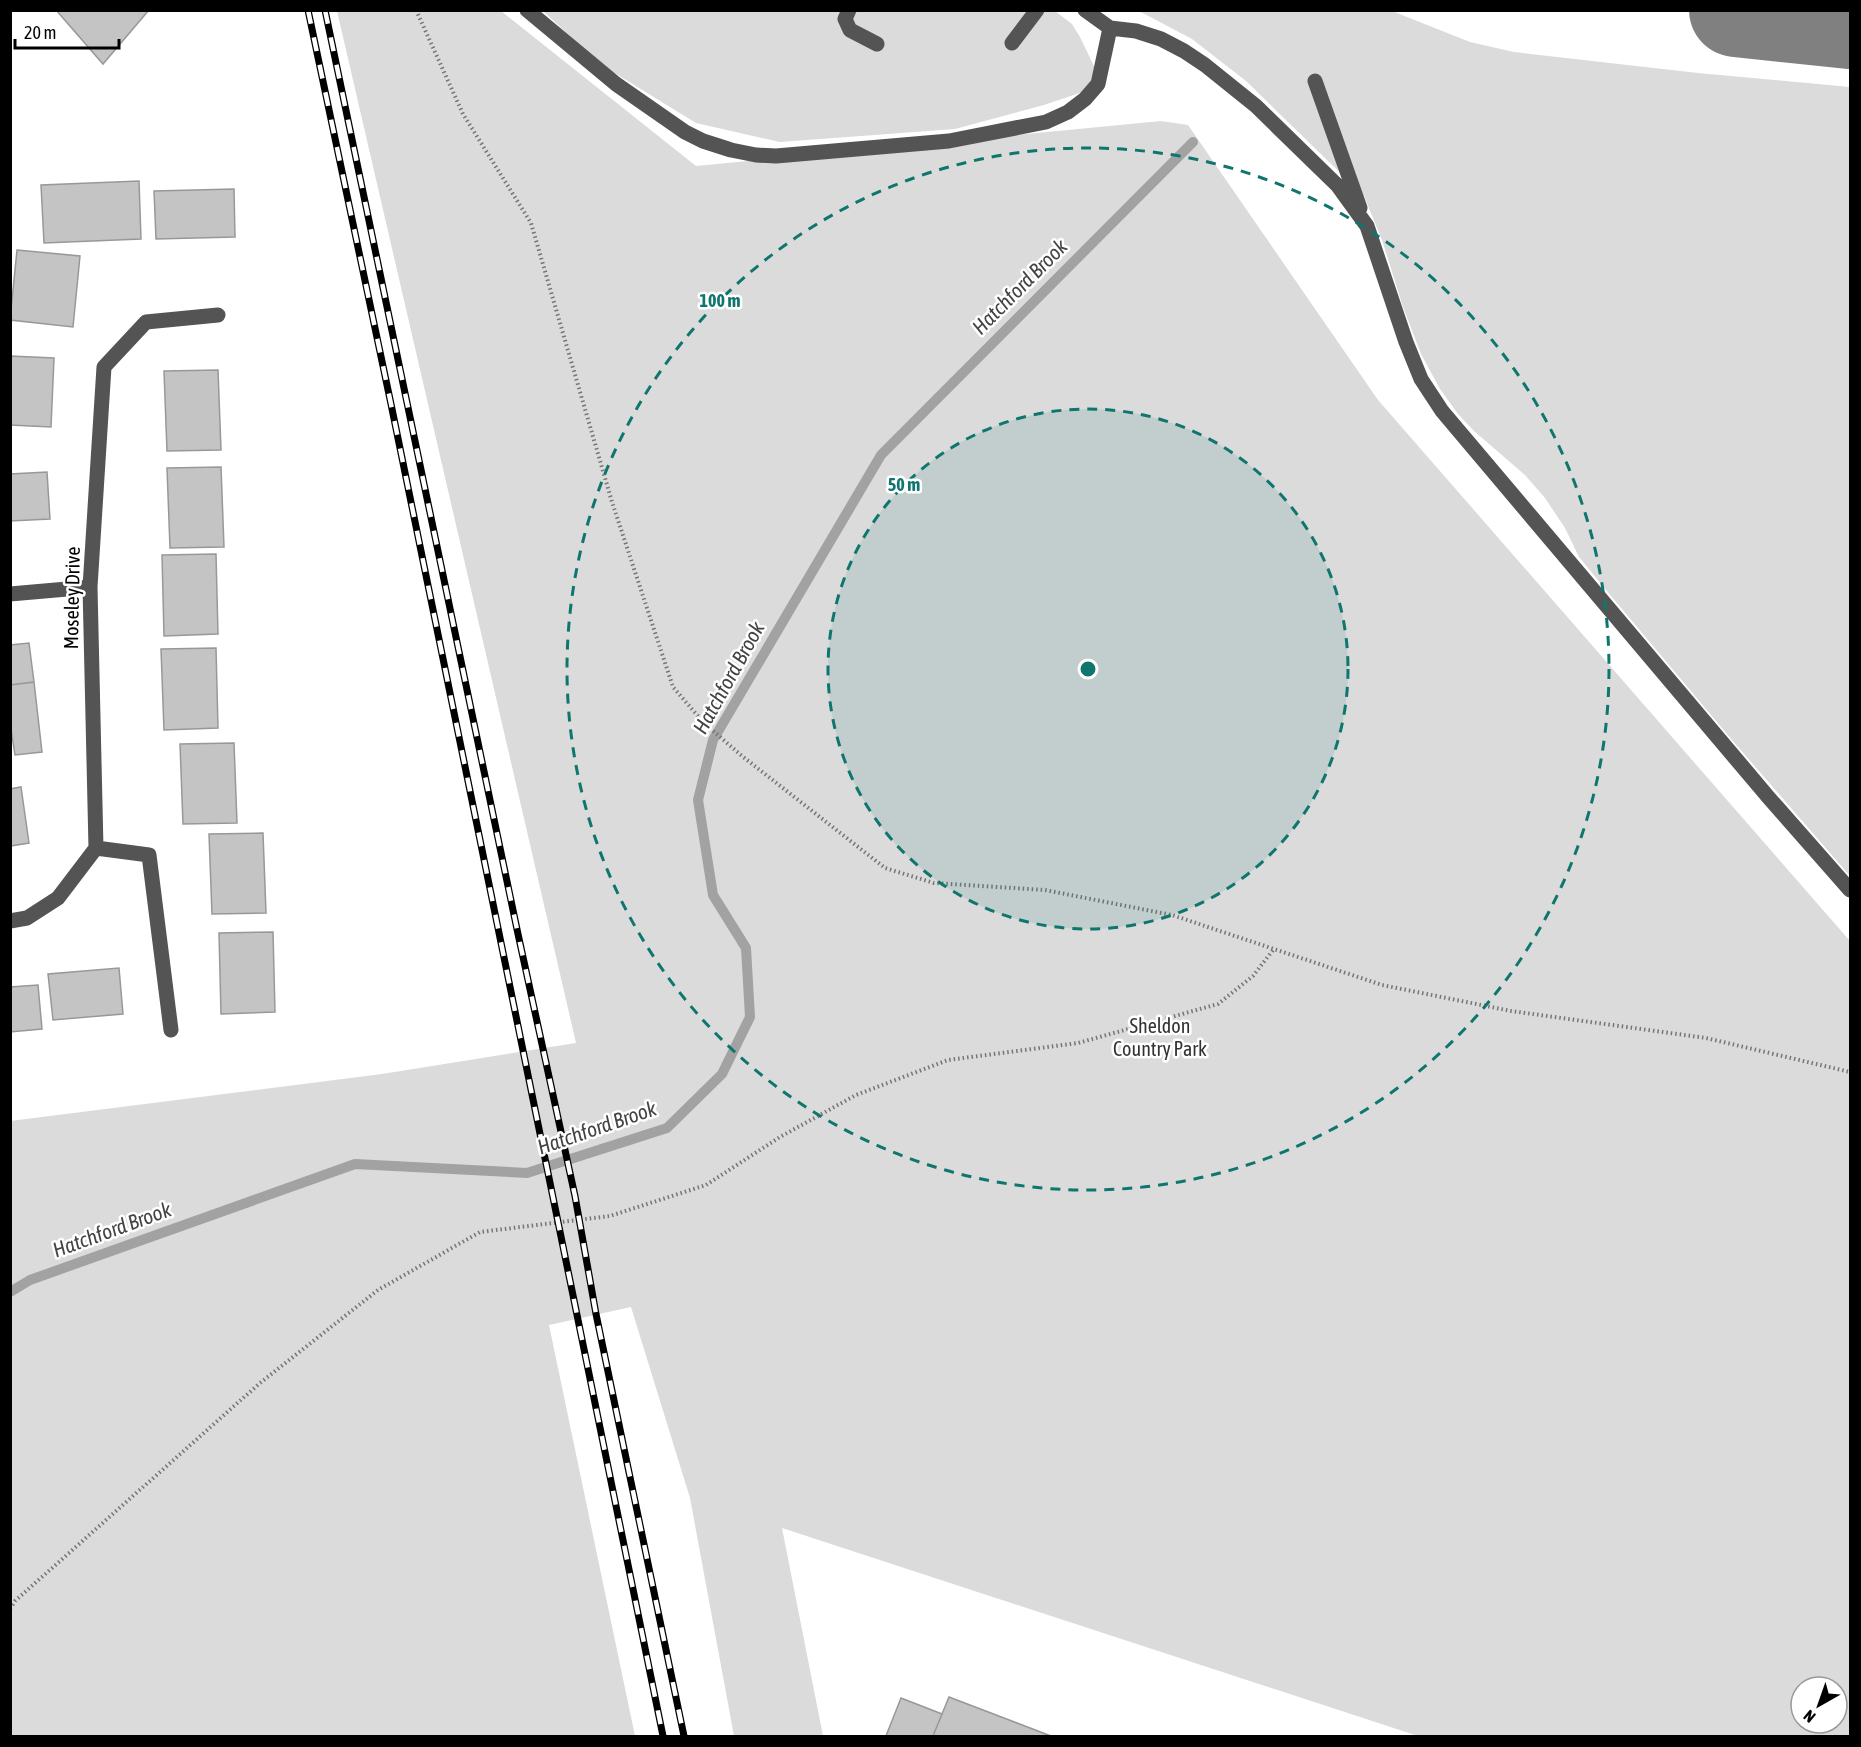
<svg xmlns="http://www.w3.org/2000/svg" width="1861" height="1747" viewBox="0 0 1861 1747" font-family="'Asap Condensed',sans-serif">
<style>
.green{fill:#dbdbdb;fill-rule:evenodd}
.lines{fill:none;stroke-linecap:round;stroke-linejoin:round}
.stream{stroke:#a2a2a2;stroke-width:10}
.taxiway{stroke:#808080;stroke-width:94}
.building{fill:#c4c4c4;stroke:#989898;stroke-width:1.5}
.path{stroke:#767676;stroke-width:4;stroke-dasharray:1.5 3;stroke-linecap:butt}
.minor{stroke:#545454;stroke-width:15}
.rail-casing{stroke:#000;stroke-width:7}
.rail{stroke:#fff;stroke-width:4.5;stroke-dasharray:14;stroke-linecap:butt}
.ring{fill:none;stroke:#0f766e;stroke-width:3;stroke-dasharray:10 8}
.labels{text-anchor:middle;stroke-width:5;stroke-linejoin:round;paint-order:stroke}
.street-label{font-size:20px;fill:#000;stroke:#fff}
.park-label{font-size:20px;fill:#323232;stroke:#fff}
.water-label{font-size:21px;font-style:italic;fill:#434343;stroke:#fff}
.centre{fill:#0f766e;stroke:#fff;stroke-width:3}
.ring-label{font-size:18px;text-anchor:middle;font-weight:bold;fill:#0f766e;stroke:#fff;stroke-width:5;stroke-linejoin:round;paint-order:stroke}
</style>
<rect width="100%" height="100%" fill="#fff"/>
<!-- green -->
<path class="green" d="M337 11H501L696 166 1161 121 1188 125 1378 400 1850 941V1736H1418L782 1528 823 1736H734L690 1498 631 1307 549 1325 635 1736H11L10 1121 382 1074 576 1043ZM1801 1687H1837V1723H1801Z
M543 11H1055L1072 24 1080 37 1103 85 1044 105 955 129 780 142 696 123 600 64Z
M1139 11H1392L1470 42 1514 52 1698 73 1850 87V876L1732 740 1606 590 1579 557 1565 528 1545 498 1525 475 1474 431 1458 414 1440 389 1421 354 1403 307 1382 240 1364 196 1246 81 1192 39Z"/>
<g class="lines">
<!-- stream -->
<path class="stream" d="M10 1292 30 1280 355 1164 527 1173 667 1128 722 1074 750 1017 746 948 713 895 698 800 713 740 881 455 1193 142"/>
<!-- taxiway -->
<path class="taxiway" d="M1736 10 1850 22"/>
</g>
<!-- building -->
<path class="building" d="M56 10H149L103 64Z
M139 181 141 239 44 243 41 185Z
M234 189 235 237 156 239 154 191Z
M17 250 80 256 73 327 10 320Z
M10 356 54 358 51 427 10 425Z
M218 370 221 450 167 451 164 371Z
M221 467 224 547 170 548 167 468Z
M47 472 50 519 10 521V474Z
M216 554 218 634 164 636 162 555Z
M29 643 34 682 10 685V645Z
M216 648 218 728 164 730 161 649Z
M34 682 42 752 15 755 10 723V685Z
M234 743 237 823 183 824 180 744Z
M21 787 29 843 10 846V789Z
M263 833 266 913 212 914 209 834Z
M273 932 275 1012 221 1014 219 933Z
M119 968 123 1014 53 1020 48 974Z
M38 985 42 1029 10 1032V987Z
M949 1697 1051 1736H933Z
M901 1698 942 1714 933 1736H886Z"/>
<g class="lines">
<!-- path -->
<path class="path" d="M416 10 463 114 531 223 612 502 673 687 704 723 742 756 885 868 934 883 1045 890 1172 915 1382 985 1511 1011 1706 1038 1850 1072
M10 1609 15 1601 260 1383 378 1290 480 1232 610 1216 706 1185 780 1137 856 1095 948 1060 1078 1043 1218 1004 1253 976 1273 950"/>
<!-- minor -->
<path class="minor" d="M527 10 616 84 685 132 703 141 731 150 756 155 776 156 949 141 1046 122 1068 112 1085 99 1098 84 1110 28
M849 10 845 19 850 30 877 44
M1085 10 1110 28 1136 31 1161 39 1184 51 1205 65 1256 106 1338 186 1367 226 1406 342 1421 379 1442 411 1769 798 1850 890
M1012 43 1037 10
M1315 81 1360 208
M10 594 90 587
M96 848 149 855 171 1030
M10 921 27 918 58 898 96 848 90 587 104 367 146 322 218 315"/>
<!-- rail casing -->
<g class="rail-casing">
<path id="rail" d="M308 10 391 404 663 1736
M325 10 518 934 575 1196 596 1314 684 1736"/>
</g>
<!-- rail -->
<use href="#rail" class="rail"/>
</g>
<!-- distance rings -->
<circle cx="1088" cy="669" r="260" fill="#0f766e" fill-opacity=".12"/>
<g class="ring">
<circle cx="1088" cy="669" r="260"/>
<circle cx="1088" cy="669" r="521"/>
</g>
<g class="labels">
<!-- street labels -->
<g class="street-label">
<text transform="translate(72 598) rotate(-89)" y="7">Moseley Drive</text>
</g>
<!-- park labels -->
<g class="park-label">
<text x="1160" y="1033">Sheldon<tspan x="1160" dy="23">Country Park</tspan></text>
</g>
<!-- water labels -->
<g class="water-label">
<text transform="translate(1020 287) rotate(-45)" y="7">Hatchford Brook</text>
<text transform="translate(729 678) rotate(-61)" y="7">Hatchford Brook</text>
<text transform="translate(597 1128) rotate(-19)" y="7">Hatchford Brook</text>
<text transform="translate(112 1230) rotate(-20)" y="7">Hatchford Brook</text>
</g>
</g>
<circle cx="1088" cy="669" r="9" class="centre"/>
<g class="ring-label">
<text x="720" y="307">100 m</text>
<text x="904" y="491">50 m</text>
</g>
<!-- border -->
<rect width="1861" height="1747" fill="none" stroke="#000000" stroke-width="24"/>
<!-- north arrow -->
<g transform="translate(1819 1705) rotate(220)"><circle r="28" fill="#ffffff" stroke="#999999" stroke-width="1.5"/>
<path d="M0-4.5L10 22L0 15L-10 22Z" fill="#000000"/>
<text y="-9" font-size="16" font-weight="bold" text-anchor="middle" fill="#000000">N</text>
</g>
<!-- scale -->
<path d="M15 39v9h104v-9" fill="none" stroke="#000000" stroke-width="3"/>
<text x="24" y="39" font-size="18" fill="#000000" stroke="#ffffff" stroke-width="4.5" paint-order="stroke">20 m</text>
</svg>
